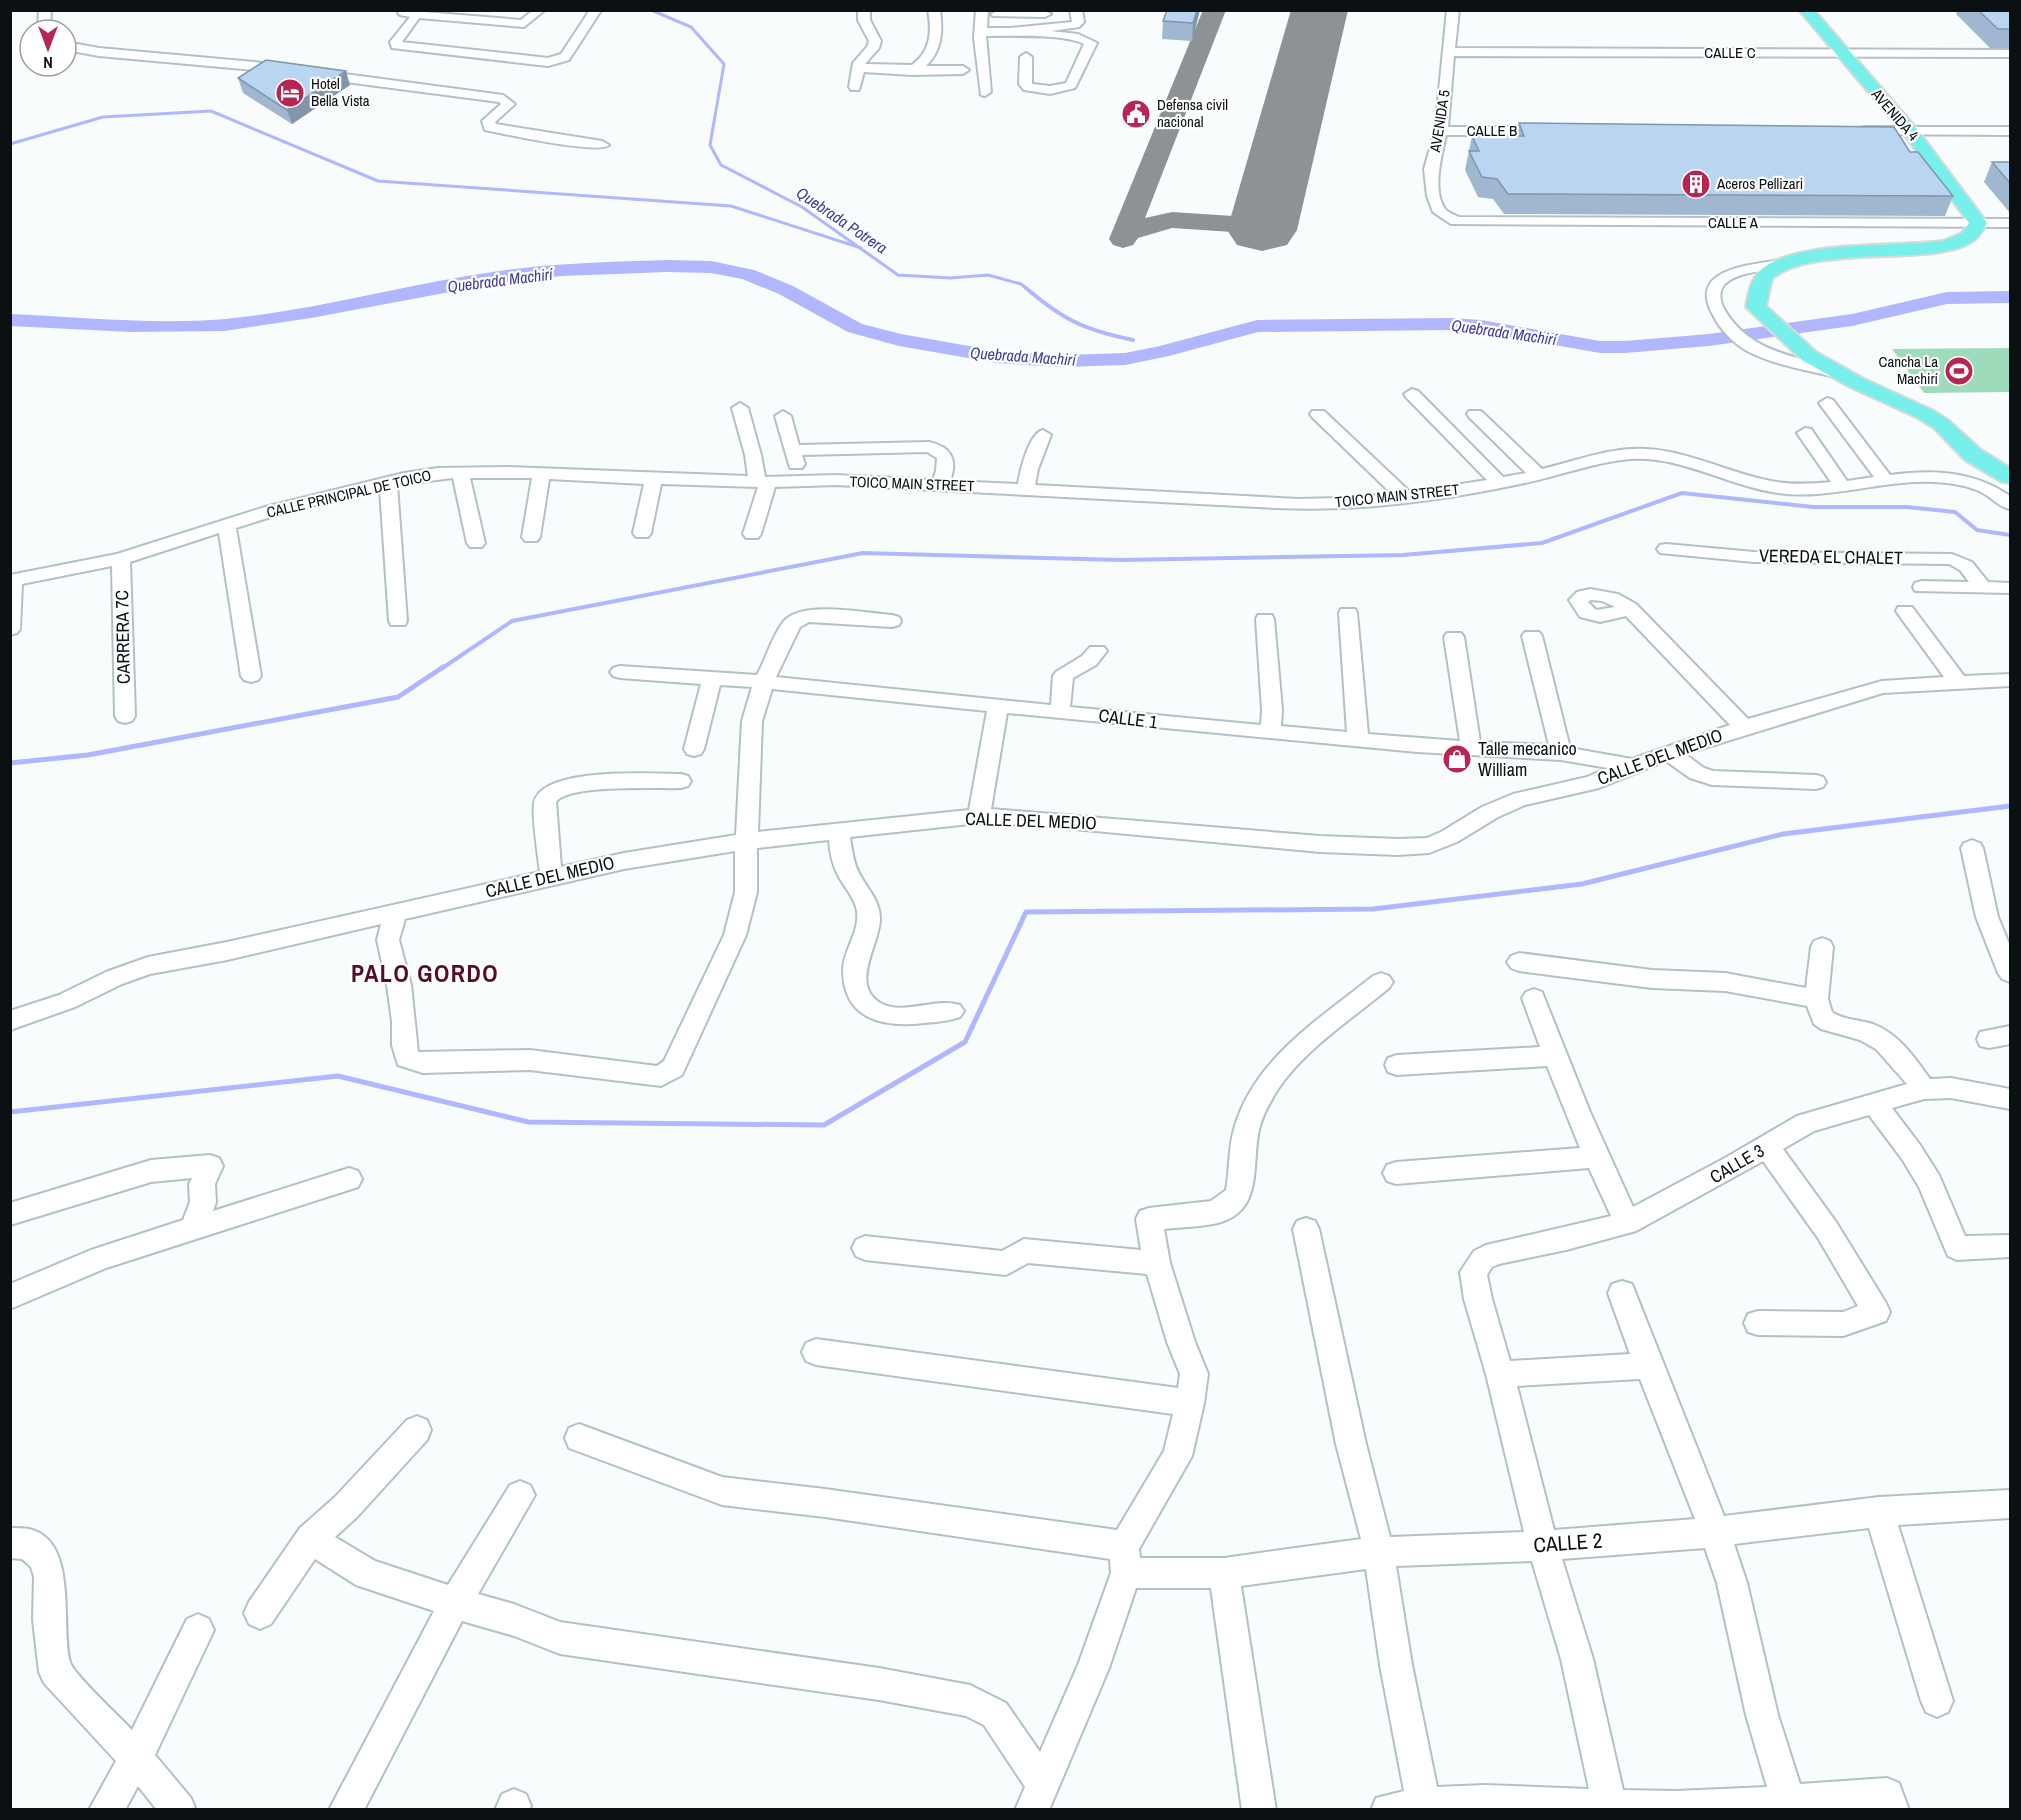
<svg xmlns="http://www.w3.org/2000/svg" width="2021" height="1820" viewBox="0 0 2021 1820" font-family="'Archivo Narrow',sans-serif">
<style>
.green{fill:#9edbbb}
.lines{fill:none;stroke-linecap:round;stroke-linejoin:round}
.stream-far2{stroke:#b1b7fe;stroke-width:3}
.stream-far1{stroke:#b1b7fe;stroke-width:4}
.stream{stroke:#b1b7fe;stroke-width:5}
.river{fill:#b1b7fe;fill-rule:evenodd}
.taxiway{fill:#8e9294;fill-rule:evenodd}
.runway{fill:#8e9294;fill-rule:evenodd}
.minor-casing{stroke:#b1c1c6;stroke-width:4}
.major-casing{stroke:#d8d9d9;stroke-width:4}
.minor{fill:#fff;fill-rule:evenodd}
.major{fill:#77f0ec;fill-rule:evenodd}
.wall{fill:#a0b7d0}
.shaded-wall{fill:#8295a9}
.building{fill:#bad5f2;stroke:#8295a9;stroke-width:1.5}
.labels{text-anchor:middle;stroke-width:4.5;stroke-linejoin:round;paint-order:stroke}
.far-street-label{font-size:15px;fill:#0b1012;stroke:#fff}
.far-poi-label{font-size:15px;fill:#0b1012;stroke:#fff;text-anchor:start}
.far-water-label{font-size:16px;font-style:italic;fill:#403a9d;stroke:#fff}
.street-label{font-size:18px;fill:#0b1012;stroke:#fff}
.poi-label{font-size:18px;fill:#0b1012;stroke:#fff;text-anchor:start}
.near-street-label{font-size:21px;fill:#0b1012;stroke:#fff}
.district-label{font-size:24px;font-weight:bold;letter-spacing:1.5px;fill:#540f23;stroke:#fff}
</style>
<rect width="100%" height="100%" fill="#f9fcfd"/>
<!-- green -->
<path class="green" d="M2010 348V392L1924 393 1892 349Z"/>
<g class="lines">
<!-- stream-far2 -->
<path class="stream-far2" d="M651 10 691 27 724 64 710 145 721 165 802 207 898 275 950 278 988 275 1021 284 1027 289
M10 144 103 117 211 111 378 181 731 206 861 248"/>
<!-- stream-far1 -->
<path class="stream-far1" d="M1026 288C1063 320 1085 330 1133 340
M441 669 512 621 863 553 1121 560 1403 555 1542 543 1682 493 1813 507H1907L1955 512 1977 530 2010 535"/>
<!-- stream -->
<path class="stream" d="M10 763 88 755 398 697 443 667
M10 1112 338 1076 528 1122 824 1125 965 1042 1026 912 1373 909 1582 884 1783 834 2010 806"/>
<!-- river -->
<path class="river" d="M667 260 711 261 754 270 793 286 862 324 901 334 997 351 1064 355 1125 353 1160 346 1257 320 1452 318 1481 320 1600 341H1625L1709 334 1852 314 1947 292 2010 291V303L1947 304 1852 326 1709 346 1625 353H1600L1481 332 1452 330 1258 332 1169 356 1125 365 1064 367 997 363 899 346 848 332 779 294 742 279 711 273 667 272 562 276 498 283 311 318 224 331 131 332 10 326V314C81 317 154 325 225 319 317 310 407 284 499 271 554 263 611 262 667 260Z"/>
<!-- taxiway -->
<path class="taxiway" d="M1203 10H1226L1145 218 1172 212 1263 218 1273 220 1277 226 1273 232 1263 234 1172 228 1138 238 1133 245 1123 248 1113 245 1109 239Z"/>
<!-- runway -->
<path class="runway" d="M1291 10H1348L1297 230 1287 245 1262 251 1237 245 1227 230Z"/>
<!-- minor casing -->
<g class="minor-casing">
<path id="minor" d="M39 10H51L50 30H38Z
M400 10 521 20 533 10H545L524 27 419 18 402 42 548 58 561 54 588 13 586 10 600 12 569 60 548 66 392 48 390 42 410 17 400 15 398 13Z
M858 10H870V20L881 41 879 48 865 64 912 65C931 51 932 32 928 10H940C943 32 942 50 926 66H963L969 70 963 74 912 75 864 72 859 90H851L849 87 853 63 867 47 869 41 858 20Z
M976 10H988L987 28H1010L1072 22 1070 10H1082L1084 22 1079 27 1051 31 1078 34 1097 43 1075 88 1050 94 1024 90 1019 84 1020 57 1026 53 1032 57V84L1050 86 1066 83 1084 44C1065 34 1010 36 986 36L991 92 985 96 981 95 974 38Z
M1447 10H1459L1455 48 2010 50V57L1454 56 1448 127H1547L1553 131 1547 135H1446C1442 154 1431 192 1446 210 1449 213 1455 215 1459 217L2010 219V227L1451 224 1433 212 1427 196 1424 169 1435 131Z
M997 11H1045L1051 14 1045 17 993 16 991 14Z
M66 42 99 48 254 62 503 95 515 104 495 122 496 124 602 141 609 145C598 155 504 134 485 130L482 121 501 104 499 102 254 70 99 56 66 50Z
M1865 127H2010V135L1860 134 1859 131 1860 128Z
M1780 260 1785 261 1787 264 1785 267C1767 272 1738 270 1724 285 1719 291 1720 300 1723 307 1747 352 1796 357 1841 369L1843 372 1841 375 1835 377C1806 370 1774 365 1747 351 1733 343 1720 329 1713 315 1687 269 1749 265 1780 260Z
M1412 389 1418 391 1503 477 1526 473 1469 417 1467 414 1469 411H1481L1542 469C1576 461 1610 447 1646 449 1689 451 1729 473 1771 481 1791 485 1811 484 1831 482L1797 433 1805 428 1811 429 1847 481 1874 477 1819 403 1827 398 1833 400 1890 475C1933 469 1974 471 2010 496V509C1998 507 1991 496 1979 491 1966 485 1950 483 1935 482 1880 479 1827 502 1772 492 1725 484 1680 456 1631 459 1593 462 1557 477 1520 484 1440 501 1358 512 1276 508L836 485 775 487 761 534 758 538H746L743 534 758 487 661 484 651 533 648 537H636L633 533 644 484 549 479 540 537 537 541H525L522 537 532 478H470L485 543 482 547H470L467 543 453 478 397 485 407 621 405 625H391L389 621 380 489 277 515 236 528 261 676 258 680 251 682 244 680 241 676 219 533 130 562 135 716 132 721 125 723 118 721 115 716 112 566 22 584 20 629 17 633 10 635V575L117 554 265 507 404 473 438 468 507 467 748 476 745 455 732 408 740 403 748 408 761 455 765 477 836 475 933 480 936 471 937 458 927 452 802 455 805 464 802 468H790L775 416 783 411 791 416 799 445 929 442C951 447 958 459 950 481L1018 484C1020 471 1029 433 1043 430L1051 435 1038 469 1035 485 1298 499 1341 498 1392 494 1312 417 1310 414 1312 411H1324L1410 492 1487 480 1406 397 1404 394Z
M1666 544 1754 552 1952 554 1972 562 1988 582 2010 583V593L1915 591 1913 587 1915 583 1922 581 1969 582 1960 570 1949 564 1754 562 1660 553 1657 549 1660 545Z
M1590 589 1618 594 1636 604 1748 719 1882 681 1944 677 1896 611 1898 607H1912L1964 676 2010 674V686L1883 693 1685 754 1704 768 1713 771 1816 775 1823 777 1826 782 1823 787 1816 789 1712 785 1690 778 1666 761 1599 788 1525 805 1498 817 1457 842 1429 853 1398 855 1320 852 1031 825 979 823 850 837C852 849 853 862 859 873 867 889 880 900 880 919 880 944 848 986 882 1004 904 1015 937 997 960 1005L964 1011 960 1017C949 1021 936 1022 924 1023 882 1028 843 1019 843 969 844 949 860 932 857 911 855 898 844 887 838 875 832 864 830 852 829 840L757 848V892L746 935 682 1075 661 1086 530 1070 423 1073 398 1065 392 1045V1021L387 985 377 940 381 924 227 960 150 974 122 984 75 1007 10 1030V1011L59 995 106 972 148 957 227 942 540 872C538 856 532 817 534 803 541 766 652 774 681 774L688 776 691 781 688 786 681 788C657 789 568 784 556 802L561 867 624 853 736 835 742 721 752 687 720 685 704 749 701 754 694 756 687 754 684 749 701 684 620 678 613 676 610 672 613 668 620 666 757 675C766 659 772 636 784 621 802 600 866 613 892 615L899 617 901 621 899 625 892 627 809 622 800 627 776 677 1051 705 1053 676 1056 672 1082 656 1090 647H1104L1107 651 1096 665 1073 678 1070 707 1261 725 1262 710 1256 619 1258 615H1272L1274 619 1282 710 1281 726 1347 732 1339 613 1341 609H1355L1357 613 1368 734 1460 741 1444 637 1447 633H1461L1464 637 1480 742 1549 745 1522 636 1525 632H1539L1542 636 1570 748 1632 759 1730 725 1626 616 1600 622 1580 617 1569 600 1577 592ZM1591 600 1602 601 1615 607 1596 610 1588 602ZM772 689 987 711 969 810 758 832 762 721ZM1007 713 1417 752 1561 760 1608 768 1587 777 1513 794 1482 807 1441 832 1427 838 1398 839 1320 836 991 809ZM735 851V892L724 935 664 1061 657 1066 530 1050 418 1052 411 985 399 940 405 919 624 869Z
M1972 840 1980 843 1983 848 1998 917 2010 946V982L2002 979 1998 973 1976 917 1961 848 1964 843Z
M1822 938 1830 941 1833 947 1828 999 1832 1012C1843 1020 1860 1020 1873 1024 1899 1034 1914 1057 1930 1079L1951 1078 2010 1089V1109L1951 1098 1924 1099 1892 1108 1920 1145 1939 1175 1965 1236 2010 1235V1257L1957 1260 1948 1256 1919 1187 1902 1159 1869 1115 1814 1131 1783 1149 1836 1222 1886 1303 1890 1312 1886 1321 1843 1336 1758 1335 1748 1332 1744 1323 1748 1314 1758 1311 1843 1312 1858 1306 1818 1238 1763 1161 1636 1231 1566 1250 1499 1264 1492 1267 1487 1275 1492 1299 1510 1361 1630 1354 1608 1293 1612 1284 1622 1281 1632 1284 1724 1516 1879 1497 2010 1490V1518L1898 1525 1953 1701 1948 1712 1937 1717 1926 1712 1921 1701 1869 1528 1734 1544 1747 1583 1778 1715 1800 1784 1887 1778 1899 1783 1909 1810H1371L1376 1798 1404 1791 1380 1665 1366 1569 1241 1586 1276 1810H1242L1211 1588H1136L1109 1668 1049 1810H1015L1025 1787 984 1725 966 1716 879 1700 560 1654 514 1636 462 1621 364 1810H329L434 1611 356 1585 315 1559 271 1624 260 1629 249 1624 244 1613 249 1602 300 1528 335 1497 407 1420 417 1416 427 1420 431 1430 427 1440 357 1517 335 1537 375 1561 448 1585 510 1485 520 1481 530 1485 535 1495 478 1594 514 1604 560 1622 879 1668 970 1685 1006 1703 1040 1752 1078 1665 1111 1573 1110 1559 825 1517 722 1505 569 1448 565 1438 569 1428 579 1424 722 1477 825 1489 1117 1530 1164 1451 1173 1414 816 1365 806 1361 802 1352 806 1343 816 1339 1178 1388 1180 1374 1167 1342 1147 1274 1028 1263 1006 1275 865 1260 856 1256 852 1248 856 1240 865 1236 1002 1251 1024 1239 1141 1250 1136 1219 1140 1211 1149 1208 1211 1201 1226 1190C1230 1169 1228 1147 1235 1126 1255 1058 1321 1018 1373 976L1381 973 1389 976 1393 982 1389 988C1352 1019 1306 1048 1278 1089 1270 1102 1262 1116 1259 1130 1251 1165 1264 1211 1218 1223 1201 1227 1182 1227 1164 1229L1170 1263 1195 1342 1208 1374 1204 1403 1192 1456 1139 1549 1140 1558H1224L1361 1539 1336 1444 1293 1229 1297 1221 1306 1218 1315 1221 1319 1229 1366 1444 1390 1537 1524 1532 1486 1374 1464 1299 1460 1272 1474 1251 1486 1245 1611 1216 1589 1168 1396 1184 1387 1181 1383 1173 1387 1165 1396 1162 1580 1148 1547 1066 1397 1075 1388 1072 1385 1065 1388 1058 1397 1055 1540 1047 1522 998 1526 992 1534 989 1542 992 1590 1112 1633 1207 1725 1158 1797 1116 1907 1084 1876 1049 1860 1040 1821 1029 1814 1024 1807 1006 1725 991 1652 988 1519 971 1511 968 1507 962 1511 956 1519 953 1652 970 1725 973 1806 988 1811 947 1814 941ZM1640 1379 1695 1519 1554 1530 1517 1386ZM1705 1548 1717 1583 1746 1715 1767 1787 1676 1791 1623 1790 1593 1659 1562 1559ZM1532 1561 1561 1659 1589 1789 1485 1785 1437 1787 1412 1665 1396 1566Z
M2010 1026V1044L1989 1048 1980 1046 1977 1039 1980 1032Z
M210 1155 219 1158 223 1166 215 1184 216 1202 213 1211 349 1168 358 1171 362 1179 358 1187 106 1268 10 1309V1284L91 1250 183 1220 190 1202 189 1184 192 1178 151 1182 10 1225V1203L151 1160Z
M10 1528C16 1528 23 1528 29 1529 79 1540 60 1626 70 1662 73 1674 121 1718 132 1730L187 1619 198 1614 209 1619 214 1630 155 1755 191 1798 196 1810H157L138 1786 125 1810H89L116 1761 44 1683 39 1672 33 1620 34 1577 31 1567 22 1559 10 1558Z
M514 1789 526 1794 531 1806 529 1810H495L502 1794Z"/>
</g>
<!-- major casing -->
<g class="major-casing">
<path id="major" d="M1799 10H1814L1916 128 1987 223C1983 229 1979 238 1973 241 1962 249 1946 251 1934 253 1892 259 1802 251 1772 279L1766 306 1816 352 1864 379 1932 410 1948 420 1981 450 2010 468V483L2002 482 1965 460 1934 428 1918 418 1850 387 1802 360 1746 307C1748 294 1751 278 1762 269 1797 240 1896 247 1943 241L1962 233 1969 223 1904 134Z"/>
</g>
<!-- minor -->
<use href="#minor" class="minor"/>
<!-- major -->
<use href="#major" class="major"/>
</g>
<!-- wall -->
<path class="wall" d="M1167 10H1200L1192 41 1162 39 1163 21Z
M1958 10H2010V48H1990L1956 14Z
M238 78 350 85 292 124 243 93Z
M1519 123 1910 152 1953 196 1945 216 1504 214 1493 199 1478 197 1465 170 1472 136H1517Z
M1992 162H2010V213L1984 182Z"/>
<!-- shaded-wall -->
<path class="shaded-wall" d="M1197 10H1200L1192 41 1193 23Z
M346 71 350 85 292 124 287 110Z"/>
<!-- building -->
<path class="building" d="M1167 10H1197L1193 23 1163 21Z
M1978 10H2010V29H1998Z
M266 60 346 71 287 110 238 78Z
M1519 123 1894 127 1910 152H1918L1953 196 1508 194 1497 179 1482 177 1469 151H1479L1472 136H1524Z
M1992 162H2010V183Z"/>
<!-- icons -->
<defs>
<g id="hotel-disc" transform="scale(1.5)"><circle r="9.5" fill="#b62652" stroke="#fff"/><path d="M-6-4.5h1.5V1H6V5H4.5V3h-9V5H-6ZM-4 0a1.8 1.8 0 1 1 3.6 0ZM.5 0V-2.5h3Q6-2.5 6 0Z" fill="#fff"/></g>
<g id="civic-disc" transform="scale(1.5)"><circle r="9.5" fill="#b62652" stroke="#fff"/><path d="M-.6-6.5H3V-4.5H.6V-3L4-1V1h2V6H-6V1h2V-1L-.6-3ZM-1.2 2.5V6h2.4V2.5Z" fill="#fff"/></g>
<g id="building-disc" transform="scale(1.5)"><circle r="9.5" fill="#b62652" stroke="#fff"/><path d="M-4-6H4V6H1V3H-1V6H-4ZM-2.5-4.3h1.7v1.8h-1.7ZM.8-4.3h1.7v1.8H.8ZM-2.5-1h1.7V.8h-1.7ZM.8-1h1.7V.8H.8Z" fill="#fff"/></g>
<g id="stadium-disc" transform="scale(1.5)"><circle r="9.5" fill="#b62652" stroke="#fff"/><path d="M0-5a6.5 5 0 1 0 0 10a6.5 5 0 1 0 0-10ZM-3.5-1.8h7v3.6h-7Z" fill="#fff"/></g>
<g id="shop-disc" transform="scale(1.5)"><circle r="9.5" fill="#b62652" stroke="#fff"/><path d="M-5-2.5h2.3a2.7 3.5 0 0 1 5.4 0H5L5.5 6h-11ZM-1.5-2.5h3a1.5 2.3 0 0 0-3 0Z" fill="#fff"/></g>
</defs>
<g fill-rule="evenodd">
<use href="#hotel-disc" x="290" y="93"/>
<use href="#civic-disc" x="1136" y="114"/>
<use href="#building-disc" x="1696" y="184"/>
<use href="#stadium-disc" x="1959" y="371"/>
<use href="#shop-disc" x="1457" y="759"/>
</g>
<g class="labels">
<!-- far-street labels -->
<g class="far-street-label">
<text x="1730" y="58">CALLE C</text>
<text transform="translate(1895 115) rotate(49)" y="5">AVENIDA 4</text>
<text transform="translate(1440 121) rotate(-81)" y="5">AVENIDA 5</text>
<text x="1492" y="136">CALLE B</text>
<text x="1733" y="228">CALLE A</text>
<text transform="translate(912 484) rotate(2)" y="5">TOICO MAIN STREET</text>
<text transform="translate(349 494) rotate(-13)" y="5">CALLE PRINCIPAL DE TOICO</text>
<text transform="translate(1397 496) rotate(-6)" y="5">TOICO MAIN STREET</text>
</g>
<!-- far-poi labels -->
<g class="far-poi-label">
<text x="311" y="89">Hotel<tspan x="311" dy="17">Bella Vista</tspan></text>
<text x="1157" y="110">Defensa civil<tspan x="1157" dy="17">nacional</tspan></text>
<text x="1717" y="189">Aceros Pellizari</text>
<text x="1938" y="367" text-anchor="end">Cancha La<tspan x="1938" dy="17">Machirí</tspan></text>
</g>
<!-- far-water labels -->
<g class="far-water-label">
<text transform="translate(842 220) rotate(34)" y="6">Quebrada Potrera</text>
<text transform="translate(500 280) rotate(-7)" y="6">Quebrada Machirí</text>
<text transform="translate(1504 332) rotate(8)" y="6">Quebrada Machirí</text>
<text transform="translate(1023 356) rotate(4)" y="6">Quebrada Machirí</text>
</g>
<!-- street labels -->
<g class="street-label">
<text transform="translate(1831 557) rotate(1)" y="6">VEREDA EL CHALET</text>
<text transform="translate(123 637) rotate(-91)" y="6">CARRERA 7C</text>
<text transform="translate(1128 719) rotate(7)" y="6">CALLE 1</text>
<text transform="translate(1660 757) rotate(-20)" y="6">CALLE DEL MEDIO</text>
<text transform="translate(1031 821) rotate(2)" y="6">CALLE DEL MEDIO</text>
<text transform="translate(550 877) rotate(-13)" y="6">CALLE DEL MEDIO</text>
<text transform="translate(1737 1164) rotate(-30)" y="6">CALLE 3</text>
</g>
<!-- poi labels -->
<g class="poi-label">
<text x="1478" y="755">Talle mecanico<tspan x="1478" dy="21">William</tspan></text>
</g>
<!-- near-street labels -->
<g class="near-street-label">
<text transform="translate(1568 1543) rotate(-4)" y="7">CALLE 2</text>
</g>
<!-- district labels -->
<g class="district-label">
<text x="425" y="982">PALO GORDO</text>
</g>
</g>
<!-- border -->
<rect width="2021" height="1820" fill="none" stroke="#0b1012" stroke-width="24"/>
<!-- north arrow -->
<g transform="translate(48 48) rotate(180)"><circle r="28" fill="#ffffff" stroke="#9d9fa0" stroke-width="1.5"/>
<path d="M0-4.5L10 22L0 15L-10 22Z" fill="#b62652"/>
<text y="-9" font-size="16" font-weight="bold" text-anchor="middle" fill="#0b1012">N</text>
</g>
</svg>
